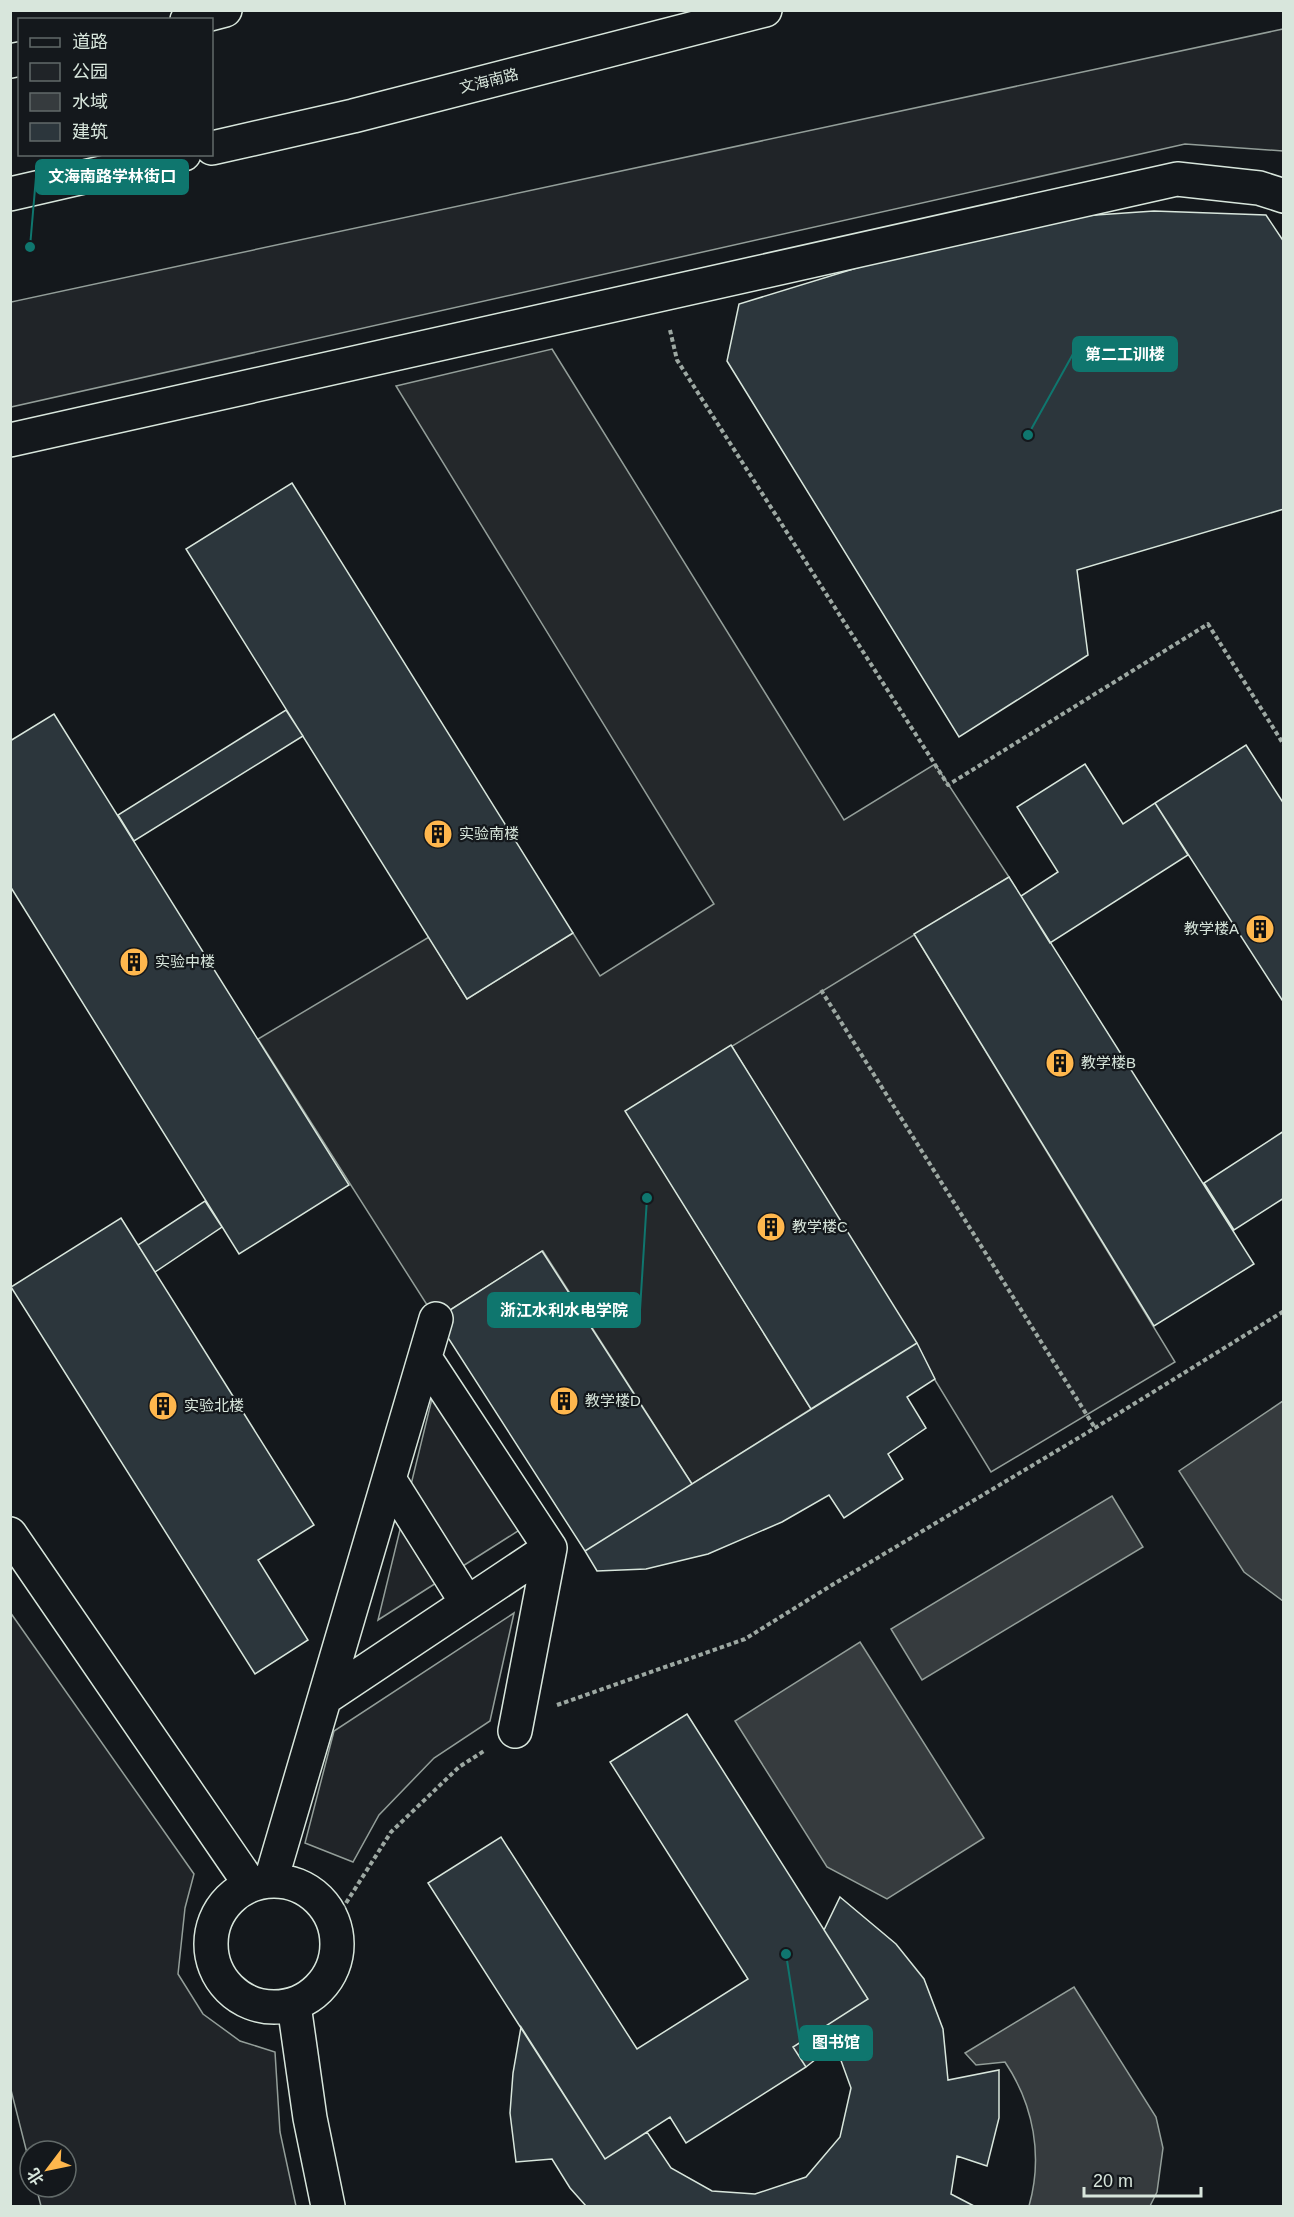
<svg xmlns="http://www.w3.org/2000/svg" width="1294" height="2217" viewBox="0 0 1294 2217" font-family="Arial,'Noto Sans SC',sans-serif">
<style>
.green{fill:#202428;stroke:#939e99;stroke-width:1.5}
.parking{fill:#24282b;stroke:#939e99;stroke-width:1.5}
.water{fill:#363b3e;stroke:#939e99;stroke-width:1.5}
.building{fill:#2c363c;stroke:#d8e6dc;stroke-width:1.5}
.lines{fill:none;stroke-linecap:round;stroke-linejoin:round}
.minor-casing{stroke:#d8e6dc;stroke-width:36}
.major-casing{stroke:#d8e6dc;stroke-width:36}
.path{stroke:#9da8a2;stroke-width:4;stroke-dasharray:4.5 3;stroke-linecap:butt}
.minor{stroke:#14181c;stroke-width:33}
.major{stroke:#14181c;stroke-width:33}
.labels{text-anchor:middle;stroke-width:4.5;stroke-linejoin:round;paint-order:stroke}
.street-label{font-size:15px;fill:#d8e6dc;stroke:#14181c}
.poi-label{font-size:15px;fill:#d8e6dc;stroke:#14181c;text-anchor:start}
.leader{fill:none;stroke:#0f766e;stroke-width:2}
.callout-dot{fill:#0f766e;stroke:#14181c;stroke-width:2}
.callout{fill:#0f766e;stroke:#0f766e;stroke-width:2}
.callout-label{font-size:16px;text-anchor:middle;font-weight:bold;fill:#fff}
</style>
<rect width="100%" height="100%" fill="#14181c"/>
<!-- green -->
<path class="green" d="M1283 29V151L1185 144 11 407V302Z
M914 934 1175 1362 991 1472 731 1045Z
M437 1378 532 1522 378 1620Z
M10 1612 194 1874 185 1908 178 1974 203 2014 240 2041 275 2052 280 2132 296 2206H41L36 2187H66V2151H30V2165L11 2090Z
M514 1613 490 1721 434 1758 379 1815 353 1862 305 1843 334 1731Z"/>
<!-- parking -->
<path class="parking" d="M552 349 844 820 935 764 1009 877 626 1111 811 1409 692 1484 543 1251 436 1319 258 1039 429 937 467 999 573 933 600 976 714 904 396 386Z"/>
<!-- water -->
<path class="water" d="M1283 1401V1601L1244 1572 1179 1471Z
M1112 1496 1143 1547 922 1680 891 1629Z
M860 1642 984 1838 887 1899 827 1867 735 1721Z
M1074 1987 1156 2117 1163 2148 1157 2192 1150 2206H1029C1043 2157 1034 2105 1005 2062L976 2065 965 2053Z"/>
<!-- building -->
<path class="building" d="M1154 211 1266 215 1284 242V509L1077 570 1088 655 959 737 727 361 739 304 1010 221Z
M292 483 573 933 467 999 186 549Z
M286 710 303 736 134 841 118 815Z
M54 714 349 1185 239 1254 10 886V741Z
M1246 745 1284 804V1003L1155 803Z
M1085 764 1123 824 1155 803 1188 855 1050 943 1021 896 1058 872 1017 807Z
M1009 877 1254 1264 1154 1326 914 934Z
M731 1045 917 1343 811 1409 625 1111Z
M1284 1131V1198L1234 1230 1204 1183Z
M205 1201 222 1227 155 1272 138 1245Z
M121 1218 314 1525 258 1560 308 1640 255 1674 11 1287Z
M542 1251 692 1484 585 1551 436 1319Z
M917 1343 935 1379 907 1397 926 1428 888 1454 903 1479 844 1518 829 1495 782 1522 708 1554 646 1569 597 1571 585 1551Z
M687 1714 868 1999 793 2047 806 2067 686 2143 670 2117 605 2159 428 1883 501 1837 637 2049 748 1979 610 1762Z
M840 1897 896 1944 924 1979 943 2029 948 2080 999 2070V2118L987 2166 957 2156 951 2194 974 2206H586L570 2188 552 2159 516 2162 510 2113 513 2073 521 2027 605 2159 647 2132 671 2168 712 2191 755 2194 806 2177 840 2137 851 2088 835 2044 806 2067 793 2047 868 1999 824 1930Z"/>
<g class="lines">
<!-- minor casing -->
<g class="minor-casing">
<path id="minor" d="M10 440 1177 179 1259 188 1284 196
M425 1358 550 1548
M389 1479 467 1603
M10 1534 250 1884
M325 1698 550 1548 515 1731
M271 1880 436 1319
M211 1944a63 63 0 1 1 126 0a63 63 0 1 1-126 0Z
M294 2005 310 2118 328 2206"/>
</g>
<!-- major casing -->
<g class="major-casing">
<path id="major" d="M187 20 225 10
M10 61 20 59
M212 148 353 116 765 10
M10 194 184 154"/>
</g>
<!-- path -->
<path class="path" d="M670 330 677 360 948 785 1208 624 1284 745
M821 990 1095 1428
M557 1705 745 1639 832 1585 1095 1428 1284 1311
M334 1922 391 1832 459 1767 484 1751"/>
<!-- minor -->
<use href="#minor" class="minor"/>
<!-- major -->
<use href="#major" class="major"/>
</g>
<!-- icons -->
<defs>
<g id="building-disc" transform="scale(1.5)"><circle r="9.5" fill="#ffb74d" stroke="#14181c"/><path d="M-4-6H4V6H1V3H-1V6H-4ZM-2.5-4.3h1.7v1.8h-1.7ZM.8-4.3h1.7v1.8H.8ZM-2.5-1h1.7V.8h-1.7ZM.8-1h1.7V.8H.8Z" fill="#111"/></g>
</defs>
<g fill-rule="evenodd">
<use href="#building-disc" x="438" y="834"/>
<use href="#building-disc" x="1260" y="929"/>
<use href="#building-disc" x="134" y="962"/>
<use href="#building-disc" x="1060" y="1063"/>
<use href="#building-disc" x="771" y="1227"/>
<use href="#building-disc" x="564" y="1401"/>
<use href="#building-disc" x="163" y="1406"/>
</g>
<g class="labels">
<!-- street labels -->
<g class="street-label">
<text transform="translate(489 81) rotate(-14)" y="5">文海南路</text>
</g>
<!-- poi labels -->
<g class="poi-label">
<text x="459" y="839">实验南楼</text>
<text x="1239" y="934" text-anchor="end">教学楼A</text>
<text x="155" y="967">实验中楼</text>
<text x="1081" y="1068">教学楼B</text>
<text x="792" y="1232">教学楼C</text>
<text x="585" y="1406">教学楼D</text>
<text x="184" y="1411">实验北楼</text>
</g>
</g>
<!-- callouts -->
<path class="leader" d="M30 247L36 177M1028 435L1073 354M647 1198L640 1310M786 1954L800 2043"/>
<g class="callout-dot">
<circle cx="30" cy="247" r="6"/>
<circle cx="1028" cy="435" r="6"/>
<circle cx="647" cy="1198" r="6"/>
<circle cx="786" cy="1954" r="6"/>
</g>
<g class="callout">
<rect x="36" y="160" width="152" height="34" rx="6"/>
<rect x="1073" y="337" width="104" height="34" rx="6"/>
<rect x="488" y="1293" width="152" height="34" rx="6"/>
<rect x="800" y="2026" width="72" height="34" rx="6"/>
</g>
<g class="callout-label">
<text x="112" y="182">文海南路学林街口</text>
<text x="1125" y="360">第二工训楼</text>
<text x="564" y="1316">浙江水利水电学院</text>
<text x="836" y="2048">图书馆</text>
</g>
<!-- border -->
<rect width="1294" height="2217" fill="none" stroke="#d8e6dc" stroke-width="24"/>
<!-- legend -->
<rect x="18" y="18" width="195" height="138" fill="#14181c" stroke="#626a69" stroke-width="1.5"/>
<rect x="30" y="38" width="30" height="9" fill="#14181c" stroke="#626a69" stroke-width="1.5"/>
<text x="72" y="48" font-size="18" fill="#d8e6dc">道路</text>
<rect x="30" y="63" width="30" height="18" fill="#202428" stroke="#626a69" stroke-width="1.5"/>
<text x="72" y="78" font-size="18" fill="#d8e6dc">公园</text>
<rect x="30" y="93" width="30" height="18" fill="#363b3e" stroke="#626a69" stroke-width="1.5"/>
<text x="72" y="108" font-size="18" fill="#d8e6dc">水域</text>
<rect x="30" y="123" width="30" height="18" fill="#2c363c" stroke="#626a69" stroke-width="1.5"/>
<text x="72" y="138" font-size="18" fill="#d8e6dc">建筑</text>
<!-- north arrow -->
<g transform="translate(48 2169) rotate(238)"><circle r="28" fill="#14181c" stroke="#626a69" stroke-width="1.5"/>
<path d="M0-4.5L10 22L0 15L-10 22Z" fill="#ffb74d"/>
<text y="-9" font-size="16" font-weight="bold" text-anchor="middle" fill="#d8e6dc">北</text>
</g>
<!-- scale -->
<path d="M1084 2187v9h117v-9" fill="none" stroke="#d8e6dc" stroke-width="3"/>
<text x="1093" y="2187" font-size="18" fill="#d8e6dc" stroke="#14181c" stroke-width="4.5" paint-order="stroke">20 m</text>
</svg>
